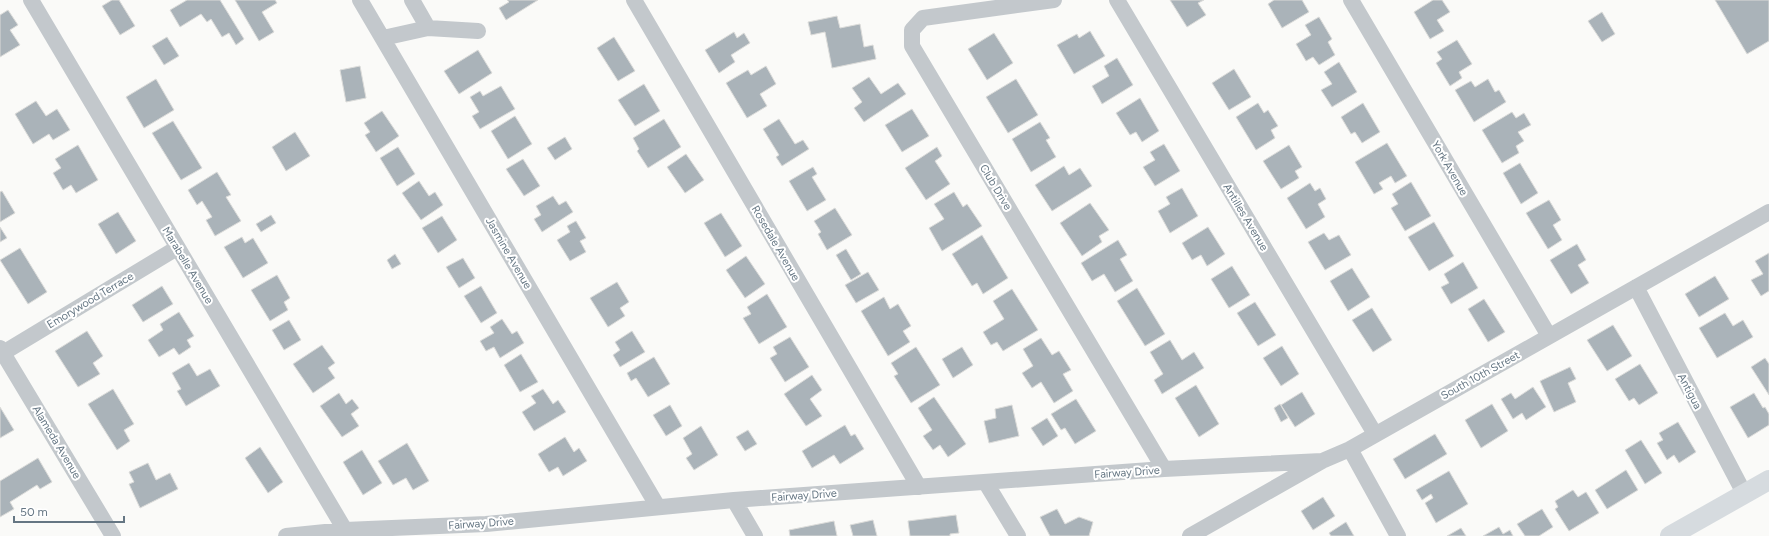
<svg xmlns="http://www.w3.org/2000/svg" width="1769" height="536" viewBox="0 0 1769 536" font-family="Figtree,sans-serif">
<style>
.building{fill:#aab3b9;stroke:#dcdcda}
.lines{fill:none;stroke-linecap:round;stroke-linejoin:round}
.minor{stroke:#c3c8cc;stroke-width:16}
.major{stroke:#d6dbdf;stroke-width:20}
.labels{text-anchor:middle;stroke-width:4;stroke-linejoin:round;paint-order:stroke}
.street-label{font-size:11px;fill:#657683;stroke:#fff}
</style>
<rect width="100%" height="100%" fill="#fafaf8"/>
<!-- building -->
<path class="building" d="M112 0H119L135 26 120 35 102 6Z
M187 0H220L244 39 236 45 229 33 222 37 211 19 207 22 201 14 180 27 170 10Z
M235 0H275L277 3 262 12 274 32 259 41Z
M507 0H538L506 20 499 8 509 2Z
M1170 0H1204L1198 3 1206 15 1187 27Z
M1274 0H1302L1309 12 1282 28 1268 4Z
M1433 0H1442L1450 12 1437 20 1444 31 1430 39 1414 12Z
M1715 0H1769V41L1747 54Z
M8 10 18 25 10 30 20 45 0 57V15Z
M1602 12 1615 34 1602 42 1588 21Z
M837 16 840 28 860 24 864 47 873 45 876 59 832 68 825 32 811 35 808 22Z
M1319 17 1332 39 1328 42 1335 55 1319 65 1313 57 1306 61 1296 44 1311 35 1305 25Z
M1090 31 1105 56 1074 74 1057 45 1077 34 1079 38Z
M734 32 737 38 744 33 750 43 731 55 735 62 719 73 705 50Z
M994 33 1013 63 987 80 968 49Z
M167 37 179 56 164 65 152 46Z
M614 37 635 71 618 81 597 48Z
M1457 40 1472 64 1459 72 1462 78 1450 86 1436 63 1442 59 1437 52Z
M478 50 492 73 459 94 444 71Z
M1117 58 1133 85 1102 104 1092 86 1109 76 1104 66Z
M1339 62 1357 92 1332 107 1321 90 1332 84 1324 72Z
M360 66 366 98 346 102 340 70Z
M766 66 776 84 760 94 767 106 747 118 726 83 748 70 751 75Z
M1234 69 1251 97 1229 110 1212 83Z
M869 77 881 94 898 83 906 94 864 122 854 108 862 102 852 88Z
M156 79 174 110 144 128 126 97Z
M1016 79 1038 115 1008 133 986 97Z
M1488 79 1495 92 1499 90 1506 102 1474 122 1455 90 1471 81 1475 87Z
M644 84 660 111 635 126 618 100Z
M501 86 515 109 480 129 472 116 479 112 470 97 480 91 483 96Z
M1140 98 1159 131 1142 142 1136 132 1130 135 1116 113Z
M36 101 46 116 57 109 70 130 53 140 49 134 33 144 15 114Z
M1258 103 1264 113 1268 110 1278 126 1271 130 1275 138 1256 150 1236 117Z
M1363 103 1380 132 1362 143 1355 132 1351 134 1341 117Z
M912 109 929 136 902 152 885 125Z
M382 111 399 136 376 152 365 135 370 132 364 123Z
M1512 112 1516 118 1524 113 1531 125 1518 132 1524 141 1516 146 1519 153 1502 163 1482 130Z
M515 116 532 144 508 159 491 131Z
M664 119 681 147 648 168 637 151 639 149 633 138Z
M779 119 795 144 803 140 809 149 782 166 776 157 779 155 763 129Z
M173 121 202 168 181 180 152 133Z
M1040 122 1050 138 1046 140 1056 157 1031 172 1012 139Z
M295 132 310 156 286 171 272 147Z
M565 137 572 149 555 160 547 148Z
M1387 143 1407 176 1395 183 1391 176 1379 183 1383 189 1374 194 1355 162Z
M1164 144 1180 171 1155 186 1143 167 1155 160 1150 152Z
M78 145 98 180 76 193 71 185 63 190 53 173 61 168 55 159Z
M1289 145 1302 167 1295 171 1299 178 1281 189 1263 161Z
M398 147 415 174 397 186 380 158Z
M937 147 942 156 935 161 950 184 926 200 905 168Z
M686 154 704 180 685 193 667 167Z
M523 159 540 186 524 196 506 169Z
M1520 163 1538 193 1521 204 1503 173Z
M1064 166 1069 175 1080 168 1092 186 1052 211 1035 185Z
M813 167 817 174 812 177 826 200 807 211 789 181Z
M217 172 231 195 226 197 241 221 215 236 206 220 212 217 202 201 197 205 188 190Z
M419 181 429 196 435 192 443 205 421 220 402 193Z
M1411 182 1431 216 1405 231 1391 208 1398 204 1392 194Z
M1310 183 1315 191 1320 188 1326 199 1318 204 1325 217 1306 229 1287 198Z
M1182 188 1198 216 1170 233 1158 211 1170 204 1166 197Z
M2 191 15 213 0 222V192Z
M954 192 963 207 967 204 982 226 942 251 929 228 944 219 934 204Z
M553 196 559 205 566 201 573 212 542 232 534 219 541 215 536 206Z
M1549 200 1561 220 1553 225 1562 240 1548 249 1526 213Z
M1090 203 1109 230 1099 236 1102 242 1082 256 1060 223Z
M835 208 852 235 827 250 818 234 821 232 814 221Z
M118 212 136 241 116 254 98 224Z
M721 213 742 246 725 257 704 223Z
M271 215 276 223 261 232 256 224Z
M442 216 457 240 438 253 422 228Z
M576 221 586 238 580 241 586 252 570 261 557 240 570 232 567 226Z
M1434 222 1454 256 1429 271 1408 237Z
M0 227 7 238 0 242Z
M1208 227 1225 254 1207 266 1201 255 1192 260 1182 243Z
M1324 233 1329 240 1339 235 1351 255 1325 270 1308 242Z
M982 235 1008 278 983 294 977 283 972 286 952 254Z
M242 237 245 243 253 238 268 263 243 278 224 247Z
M1118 240 1127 255 1120 259 1133 281 1115 292 1104 274 1092 281 1081 263Z
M1577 244 1586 260 1578 265 1589 283 1571 294 1550 260Z
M20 248 47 292 28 304 0 260Z
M846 249 861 274 851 280 836 255Z
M1769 253V291L1761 296 1751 280 1763 274 1755 261Z
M395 254 401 264 392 269 387 260Z
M746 256 765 284 745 298 726 270Z
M463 258 475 278 459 288 446 267Z
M1463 262 1478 288 1451 304 1441 287 1449 283 1444 274Z
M1232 266 1250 295 1229 308 1211 279Z
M1352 268 1370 297 1348 311 1330 281Z
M868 272 879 290 856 303 845 285Z
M277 275 290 298 284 302 288 310 270 321 251 290Z
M1715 276 1729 299 1699 317 1685 294Z
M617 282 629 302 620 308 625 316 608 327 590 298Z
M162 286 173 304 143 322 132 305Z
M481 286 497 313 481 323 464 296Z
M1137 288 1165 334 1145 346 1117 301Z
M1012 289 1038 330 1003 351 997 342 991 345 983 332 1004 319 993 301Z
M767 294 787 327 759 344 743 318 751 314 747 307Z
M884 297 890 309 898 304 911 326 903 331 910 342 888 356 861 311Z
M1484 299 1505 332 1488 342 1468 309Z
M1255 302 1276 335 1258 346 1237 313Z
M1372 308 1392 340 1373 352 1352 320Z
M179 312 194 336 187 340 191 347 179 355 174 348 159 357 148 340 163 330 160 324Z
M1725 313 1733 326 1743 320 1753 337 1717 358 1699 328Z
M502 319 512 334 517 331 524 343 500 358 494 347 486 351 480 341 494 333 490 327Z
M289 320 301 340 284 350 272 330Z
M1613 325 1632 356 1607 371 1587 340Z
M87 331 103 356 93 363 100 374 78 387 55 351Z
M632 331 645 352 620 367 613 355 620 350 615 342Z
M790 337 809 367 785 382 770 358 777 354 773 347Z
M1041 338 1052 355 1059 351 1071 370 1063 374 1073 391 1054 403 1041 382 1032 388 1022 373 1033 366 1023 349Z
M1170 340 1182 360 1194 352 1204 368 1162 394 1154 380 1163 374 1150 352Z
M322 345 335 363 328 368 335 378 313 393 293 364Z
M1282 346 1299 374 1281 386 1263 358Z
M916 347 940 385 911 403 894 376 898 374 891 363Z
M962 347 973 365 953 378 942 359Z
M521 354 538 382 520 392 504 365Z
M654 357 670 384 648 397 636 378 631 381 627 373Z
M1765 358 1769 364V395L1751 367Z
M189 363 197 376 210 369 220 386 186 406 177 391 181 389 172 373Z
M1640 364 1658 393 1639 405 1634 398 1629 401 1615 379Z
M1570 367 1576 379 1568 383 1576 402 1554 412 1540 381Z
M812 375 822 390 810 399 822 416 806 426 784 394Z
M1196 385 1219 424 1199 437 1175 398Z
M1533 387 1546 407 1526 420 1522 413 1513 419 1501 399 1511 393 1515 399Z
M113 389 134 424 124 430 130 441 117 450 88 404Z
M543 389 553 404 558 400 566 412 534 431 522 412 536 403 531 396Z
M1302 392 1315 414 1295 427 1281 405Z
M339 393 346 404 352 399 359 408 351 414 359 426 342 437 320 406Z
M1754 393 1763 408 1765 407 1769 414V425L1748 438 1730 407Z
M934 397 966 444 948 457 940 445 933 450 923 436 932 430 918 408Z
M1076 399 1096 431 1075 444 1065 428 1061 430 1051 414Z
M1280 404 1288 418 1281 422 1274 408Z
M1492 404 1508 431 1481 448 1465 420Z
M670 405 682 426 666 436 653 415Z
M1012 405 1019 436 989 443 984 421 996 418 995 409Z
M0 407 14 430 0 438Z
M1047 418 1058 436 1043 446 1031 428Z
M1678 422 1696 452 1679 463 1674 455 1667 460 1657 443 1663 440 1659 433Z
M845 425 851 436 855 434 864 449 840 464 834 455 812 468 802 451Z
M701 426 718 455 694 470 686 458 692 454 683 438Z
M748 430 757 444 745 451 736 437Z
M1435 434 1447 454 1405 479 1393 459Z
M565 437 574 452 579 448 587 461 563 476 558 467 549 472 538 454Z
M1641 440 1662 473 1645 484 1625 450Z
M407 443 429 481 413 490 406 478 393 485 378 461Z
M260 447 283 482 268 493 245 458Z
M362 450 382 483 363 495 343 462Z
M38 458 52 482 40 489 37 485 10 502 14 509 0 517V481Z
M148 463 156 480 170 473 178 489 140 508 129 484 134 482 129 472Z
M1626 470 1638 490 1607 509 1595 490Z
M1449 471 1468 504 1436 523 1425 503 1433 498 1431 494 1422 500 1416 490Z
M1573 490 1578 497 1586 492 1599 513 1569 531 1555 509 1558 507 1555 501Z
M1323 497 1335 516 1313 530 1301 511Z
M1057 509 1065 524 1079 517 1093 522 1089 536H1050L1040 517Z
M1542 509 1553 527 1539 536H1525L1517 524Z
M956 515 959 533 950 534V536H910L908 521Z
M873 520 877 536H853L850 525Z
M834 521 837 536H790L789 530Z
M1346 522 1354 536H1331L1329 533Z
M1499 527 1503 534 1510 530 1513 536H1483Z
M1461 528 1466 536H1447Z"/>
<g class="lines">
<!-- minor -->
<path class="minor" d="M31 0 345 530
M360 0 658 507
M634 0 919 487
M1054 0 923 18 912 30V46L1164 469
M1117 0 1375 434
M1351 0 1549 336
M428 28 478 31
M383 38 428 28 412 0
M1636 287 1745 495
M0 348 113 536
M3 353 177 248
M1350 449 1398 536
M986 483 1018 536
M734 500 755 536
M286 536 345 530 486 524 734 500 1164 469 1322 461
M1190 536 1322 461 1350 449 1769 212"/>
<!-- major -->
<path class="major" d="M1670 536 1769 480"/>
</g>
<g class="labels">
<!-- street labels -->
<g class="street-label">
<text transform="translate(1450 168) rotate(60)" y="4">York Avenue</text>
<text transform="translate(996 187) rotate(59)" y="4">Club Drive</text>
<text transform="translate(1246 217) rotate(59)" y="4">Antilles Avenue</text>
<text transform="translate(776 243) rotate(60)" y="4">Rosedale Avenue</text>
<text transform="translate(509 253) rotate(60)" y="4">Jasmine Avenue</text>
<text transform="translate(188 265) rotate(59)" y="4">Marabelle Avenue</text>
<text transform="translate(90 300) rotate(-31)" y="4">Emorywood Terrace</text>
<text transform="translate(1480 375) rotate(-29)" y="4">South 10th Street</text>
<text transform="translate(1690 391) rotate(62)" y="4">Antigua</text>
<text transform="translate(57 442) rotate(59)" y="4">Alameda Avenue</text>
<text transform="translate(1127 472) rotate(-4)" y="4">Fairway Drive</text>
<text transform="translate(804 495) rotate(-4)" y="4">Fairway Drive</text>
<text transform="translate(481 523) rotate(-4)" y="4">Fairway Drive</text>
</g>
</g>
<!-- scale -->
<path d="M14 516v6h110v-6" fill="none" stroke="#657683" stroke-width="2"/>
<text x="20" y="516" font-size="12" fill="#657683" stroke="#ffffff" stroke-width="3" paint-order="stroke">50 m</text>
</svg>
